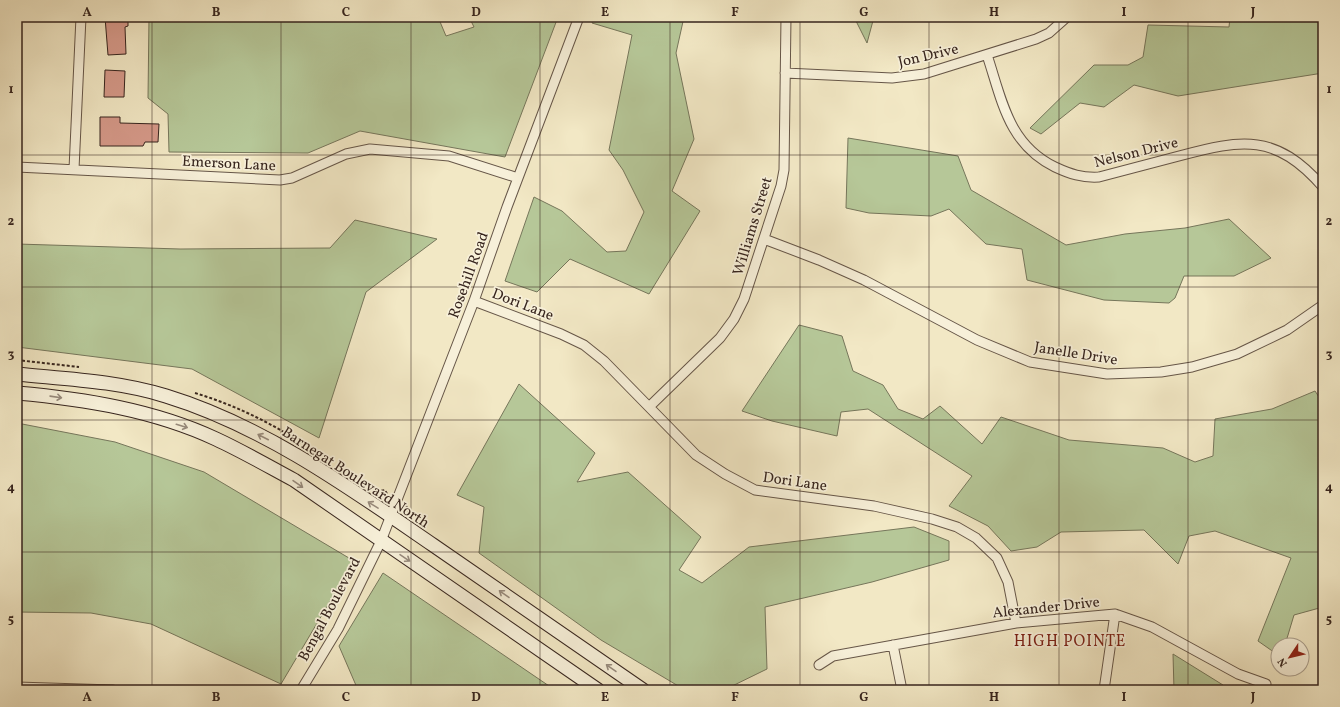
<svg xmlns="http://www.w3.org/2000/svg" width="1340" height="707" viewBox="0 0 1340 707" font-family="Vollkorn,serif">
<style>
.green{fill:#b6c798;stroke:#76765b}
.building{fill:#d59989;stroke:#37251e}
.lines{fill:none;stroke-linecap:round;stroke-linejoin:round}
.street-casing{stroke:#665648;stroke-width:11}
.secondary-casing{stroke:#37251e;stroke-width:15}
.path{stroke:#37251e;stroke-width:2;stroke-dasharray:3 2;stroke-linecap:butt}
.street{stroke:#f7f0d9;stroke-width:9}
.secondary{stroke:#f7f0d9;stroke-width:13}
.oneway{stroke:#978a7c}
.grid{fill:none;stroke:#37251e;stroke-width:1;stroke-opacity:0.55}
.labels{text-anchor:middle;stroke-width:3.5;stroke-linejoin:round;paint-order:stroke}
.street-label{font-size:15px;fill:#37251e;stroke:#f7f0d9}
.neighbourhood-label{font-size:16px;letter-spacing:1px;fill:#7a1f14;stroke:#f7f0d9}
.neatline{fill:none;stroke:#37251e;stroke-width:1.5}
.grid-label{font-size:13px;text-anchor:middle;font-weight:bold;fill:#37251e}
</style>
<rect width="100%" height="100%" fill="#f2e8c5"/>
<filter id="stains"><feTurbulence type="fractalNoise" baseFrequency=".005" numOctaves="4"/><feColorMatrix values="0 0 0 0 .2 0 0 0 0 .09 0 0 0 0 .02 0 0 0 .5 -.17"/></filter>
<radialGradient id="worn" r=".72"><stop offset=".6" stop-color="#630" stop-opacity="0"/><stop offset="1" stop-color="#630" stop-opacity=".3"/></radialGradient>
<!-- green -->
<path class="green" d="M149 17H438L446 36 474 27 469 17H558L505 157 360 131 308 153 169 152 168 114 148 98Z
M594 17H684L676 53 694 139 672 191 700 211 649 294 570 259 537 292 505 281 534 197 562 211 607 252 626 251 644 212 623 170 609 150 632 35 592 23Z
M854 17H874L867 43Z
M1230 17H1323V73L1178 96 1134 85 1104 107 1080 103 1041 134 1030 128 1094 65H1128L1143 57 1148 25 1229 27Z
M848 138 958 156 971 190 1066 245 1125 234 1185 228 1229 219 1271 258 1234 276H1184L1175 298 1169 303 1104 300 1027 280 1022 249 986 244 949 209 931 216 869 213 846 208Z
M355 220 437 239 366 292 319 438 192 369 17 347V244L180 249 330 248Z
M799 325 842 336 853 371 883 385 898 409 923 419 940 406 982 444 1001 417 1069 440 1163 448 1195 462 1213 456 1215 419 1272 409 1315 391 1323 403V607L1294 615 1285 645H1278V655L1258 641 1291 558 1215 531 1189 536 1178 564 1144 530 1061 532 1037 547 1011 551 988 526 949 506 972 476 868 409 841 412 837 436 772 421 742 411Z
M519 384 595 453 577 482 628 472 701 537 679 570 702 583 749 547 914 527 949 541V560L872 582 765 607 767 669 724 690H685L601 640 479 553 484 507 457 495Z
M17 423 115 442 204 472 354 561 281 684 151 624 91 613 17 612Z
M383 573 555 690H358L339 646Z
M1173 654 1223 685 1222 690H1174Z"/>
<!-- building -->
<path class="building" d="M105 17H128V26L125 27 126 54 108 55Z
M105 70 125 71 124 97H104Z
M100 117H120V123L159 124 158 142H145L143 146H100Z"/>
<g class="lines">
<!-- street casing -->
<g class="street-casing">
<path id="street" d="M987 55C1002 100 1008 144 1055 167 1070 174 1082 178 1099 177 1126 170 1152 163 1179 156 1242 139 1276 133 1323 187
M785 73 892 78 924 74 1036 39 1049 33 1067 17
M17 167 280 180 292 178 346 154 370 149 449 156 518 178
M74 169 81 17
M764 239 819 260 864 280 977 340 1030 362 1107 374 1161 372 1192 367 1237 354 1287 330 1323 305
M474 301 561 334 584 345 604 361 696 455 725 474 755 490 874 506 932 519 957 527 976 538 997 558 1008 582 1016 623
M650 406 720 338 734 319 744 299 781 186 784 170 786 17
M893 645 902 690
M819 665 833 656 1016 623 1115 614 1152 627 1238 674 1266 684
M17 687 113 690
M301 690 338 629 381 541 474 301 507 207 579 17
M1104 690 1115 614"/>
</g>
<!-- secondary casing -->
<g class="secondary-casing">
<path id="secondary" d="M17 374C66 379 118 381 166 396 264 426 350 488 433 545 503 594 573 642 643 690
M17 393C84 399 154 410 216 439 242 451 268 466 294 480L598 690"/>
</g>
<!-- path -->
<path class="path" d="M17 360 79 367
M195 393C235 405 274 424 309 448
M355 477 380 491 385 490 387 494
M405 506 407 507 409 514"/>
<!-- street -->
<use href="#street" class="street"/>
<!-- secondary -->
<use href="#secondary" class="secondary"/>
</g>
<!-- one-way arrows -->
<defs><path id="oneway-shaft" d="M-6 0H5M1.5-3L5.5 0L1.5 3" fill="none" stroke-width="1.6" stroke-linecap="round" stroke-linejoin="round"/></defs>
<g class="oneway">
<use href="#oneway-shaft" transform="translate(56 397) rotate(8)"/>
<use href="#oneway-shaft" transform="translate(182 426) rotate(17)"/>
<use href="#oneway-shaft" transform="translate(263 437) rotate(-153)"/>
<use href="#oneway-shaft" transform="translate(298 484) rotate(35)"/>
<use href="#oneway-shaft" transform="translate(373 505) rotate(-148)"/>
<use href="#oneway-shaft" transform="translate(405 558) rotate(34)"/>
<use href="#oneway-shaft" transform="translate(504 594) rotate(-145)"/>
<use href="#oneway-shaft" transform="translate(611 668) rotate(-145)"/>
</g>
<!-- grid -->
<path class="grid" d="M152 17V690M281 17V690M411 17V690M540 17V690M670 17V690M800 17V690M929 17V690M1059 17V690M1188 17V690M17 155H1323M17 287H1323M17 420H1323M17 552H1323"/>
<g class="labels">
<!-- street labels -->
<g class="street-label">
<text transform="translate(928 55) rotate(-13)" y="5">Jon Drive</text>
<text transform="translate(1136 152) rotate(-14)" y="5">Nelson Drive</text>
<text transform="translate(229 163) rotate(3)" y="5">Emerson Lane</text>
<text transform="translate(752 226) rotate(-73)" y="5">Williams Street</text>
<text transform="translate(468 275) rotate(-70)" y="5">Rosehill Road</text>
<text transform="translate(523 304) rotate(21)" y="5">Dori Lane</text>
<text transform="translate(1076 353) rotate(9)" y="5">Janelle Drive</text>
<text transform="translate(356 477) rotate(33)" y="5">Barnegat Boulevard North</text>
<text transform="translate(795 481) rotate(8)" y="5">Dori Lane</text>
<text transform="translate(1046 607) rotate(-6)" y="5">Alexander Drive</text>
<text transform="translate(329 609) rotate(-62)" y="5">Bengal Boulevard</text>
</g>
<!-- neighbourhood labels -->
<g class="neighbourhood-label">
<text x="1070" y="646">HIGH POINTE</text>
</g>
</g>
<!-- margin -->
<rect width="1340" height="707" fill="none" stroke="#f2e8c5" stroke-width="44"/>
<!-- north arrow -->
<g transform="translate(1290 657) rotate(235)"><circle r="19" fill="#f7f0d9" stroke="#aa9f8e"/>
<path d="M0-3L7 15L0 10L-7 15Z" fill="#8f2418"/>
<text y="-6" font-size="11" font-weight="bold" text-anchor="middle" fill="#37251e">N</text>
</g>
<rect x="22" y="22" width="1296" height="663" class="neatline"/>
<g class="grid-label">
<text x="87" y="16">A</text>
<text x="216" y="16">B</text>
<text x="346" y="16">C</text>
<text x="476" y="16">D</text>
<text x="605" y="16">E</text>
<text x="735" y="16">F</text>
<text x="864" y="16">G</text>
<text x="994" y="16">H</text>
<text x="1124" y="16">I</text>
<text x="1253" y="16">J</text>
<text x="11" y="93">1</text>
<text x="1329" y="93">1</text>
<text x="11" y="225">2</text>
<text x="1329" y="225">2</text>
<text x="11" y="358">3</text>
<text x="1329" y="358">3</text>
<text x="11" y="491">4</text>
<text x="1329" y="491">4</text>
<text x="11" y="623">5</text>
<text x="1329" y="623">5</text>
<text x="87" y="701">A</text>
<text x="216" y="701">B</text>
<text x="346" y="701">C</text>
<text x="476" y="701">D</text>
<text x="605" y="701">E</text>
<text x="735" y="701">F</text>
<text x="864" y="701">G</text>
<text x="994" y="701">H</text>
<text x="1124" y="701">I</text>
<text x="1253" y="701">J</text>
</g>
<rect width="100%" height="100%" filter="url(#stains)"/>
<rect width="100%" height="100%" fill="url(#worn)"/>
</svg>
